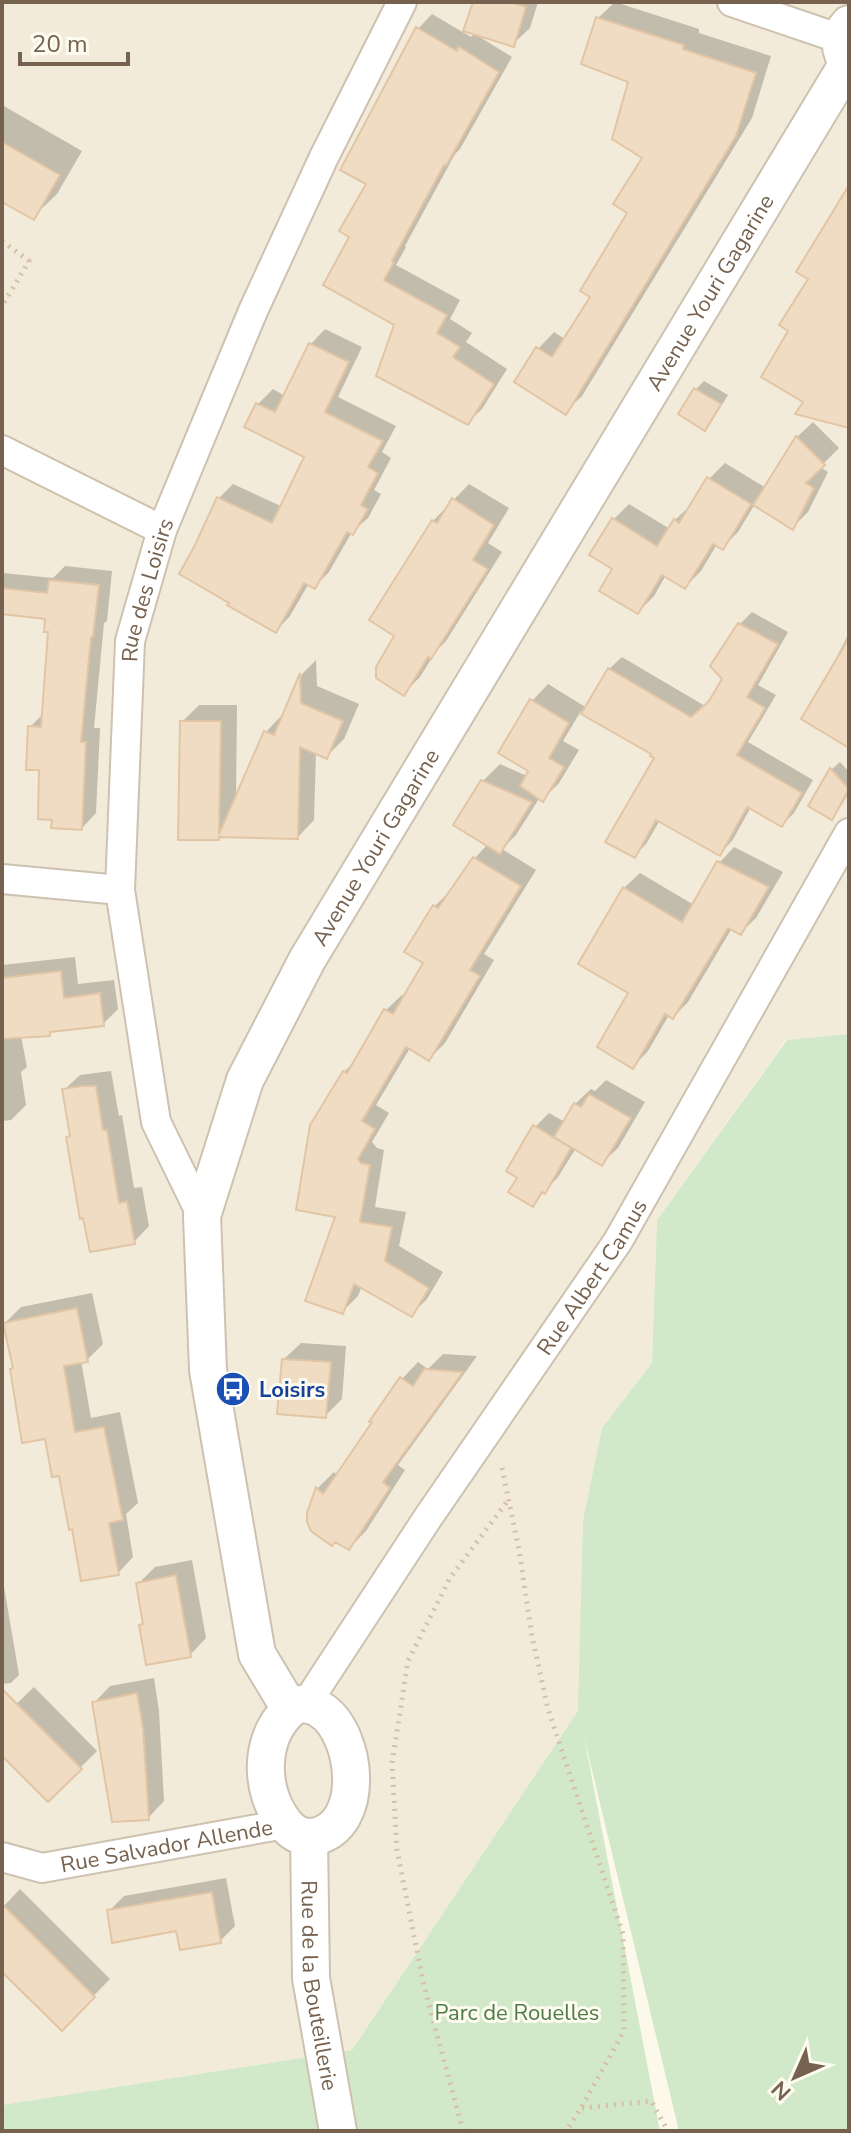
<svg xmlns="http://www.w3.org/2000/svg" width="851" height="2133" viewBox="0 0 851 2133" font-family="'Nunito Sans',sans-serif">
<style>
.residential{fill:#f3ebd9}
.green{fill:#d1e9c8}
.shadow{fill:#0003}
.building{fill:#f0dcc3;stroke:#e2c5a4;stroke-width:2}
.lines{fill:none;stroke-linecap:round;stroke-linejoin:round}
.minor-casing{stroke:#cec1b0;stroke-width:32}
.tertiary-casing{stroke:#cec1b0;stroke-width:40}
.path{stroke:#d6c0a5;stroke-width:5;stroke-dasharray:2 6;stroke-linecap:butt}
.minor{stroke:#fff;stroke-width:28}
.tertiary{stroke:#fff;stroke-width:36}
.labels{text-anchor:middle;stroke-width:6;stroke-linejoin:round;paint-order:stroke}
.street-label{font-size:22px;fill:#76624e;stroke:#fefbf1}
.transit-label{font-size:22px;font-weight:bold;fill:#164399;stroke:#fefbf1;text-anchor:start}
.park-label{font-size:22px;fill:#4d7b46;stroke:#fefbf1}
</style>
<rect width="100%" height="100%" fill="#fcf8ea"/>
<!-- residential -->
<path class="residential" d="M2 2H849V1034L786 1040 657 1220 652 1363 602 1428 583 1520 579 1711 352 2050 2 2105Z"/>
<!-- green -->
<path class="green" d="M849 1034V2131H679L584 1737 660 2131H2V2105L352 2050 578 1711 583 1520 602 1428 652 1363 657 1220 787 1040Z"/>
<!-- shadow -->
<path class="shadow" d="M475 2H538L530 28 513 44 475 34 512 57 460 149 455 154 405 246 406 247 396 265 460 300 450 319 472 333 466 342 507 369 482 409 467 423 397 324 352 236 418 29 432 14 471 37 475 33Z
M615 2 699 29V33L771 56 752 118 582 396 565 412 538 349 554 332 565 339 592 296 630 212 645 157 631 81 598 18Z
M2 105 82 151 57 194 33 217 2 200Z
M325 329 362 347 338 397 396 426 382 452 391 458 374 490 381 494 368 518 352 532 329 572 314 587 309 583 290 616 276 631 219 498 233 484 283 507 307 456 246 426 258 404 273 389 285 396 311 344Z
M704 381 728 395 712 421 704 429 680 414 696 389Z
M813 422 839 448 820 467 828 472 808 512 792 528 755 504 738 532 723 547 717 544 701 571 685 587 666 575 654 596 638 612 615 569 592 554 614 519 629 504 670 529 675 520 691 505 709 479 725 463 766 488 797 437Z
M469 484 509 508 488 543 502 552 446 641 436 651 420 677 404 693 397 635 433 521Z
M65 566 112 571 107 621 104 623 94 728H100L96 813 82 828 42 768 30 727 44 713 51 631 47 618 2 612 3 573 53 578Z
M752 612 788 632 758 685 776 695 748 742 813 780 794 813 782 825 751 807 732 841 720 853 660 820 646 844 634 856 657 757 654 753 581 711 563 741 579 750 559 783 543 799 540 797 516 835 502 849 536 870 484 954 494 960 445 1043 429 1059 410 1048 376 1105 389 1113 372 1142 377 1148 384 1150 375 1207 406 1212 399 1246 443 1272 427 1299 411 1315 362 1286 358 1296 342 1312 338 1216 344 1072 357 1059 386 1010 402 995 405 997 426 962 434 907 450 891 451 892 475 858 488 844 483 781 500 764 527 776 530 770 532 701 548 684 587 708 609 669 622 657 705 706 713 699 725 678 713 666 740 624Z
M849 633V731L831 673 829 672Z
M316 660 317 686 359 704 344 739 327 756 316 751 314 820 298 837 221 835 218 838 182 722 199 705H237L236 801 266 732 282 715 284 716 302 674Z
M840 762 849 772V793L839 809 831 817 810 805 832 769Z
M734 847 783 872 756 918 740 933 732 928 688 1002 673 1017 669 1015 648 1051 633 1067 631 993 624 888 640 873 694 905 719 863Z
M75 957 78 984 114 980 118 1009 103 1024 54 1029 49 1035 21 1036 27 1067 21 1072 26 1105 11 1120 2 1121V965Z
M111 1071 119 1116 122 1115 134 1188 142 1187 149 1226 134 1242 68 1137 72 1134 64 1090 80 1075Z
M606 1080 645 1102 618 1148 602 1163 576 1148 558 1177 533 1204 519 1177 535 1127 549 1113 565 1122 575 1104 591 1089 595 1091Z
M92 1293 103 1344 87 1360 81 1361 91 1418 120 1412 138 1503 126 1514 133 1557 118 1573 73 1527 60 1474 47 1437 15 1367 5 1323 21 1307Z
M301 1343 346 1346 342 1399 325 1416 284 1359Z
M443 1354 477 1356 398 1465 405 1470 366 1531 349 1548 317 1489 334 1472 338 1476 402 1379 418 1362 428 1369Z
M192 1560 206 1638 190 1655 141 1626 145 1622 139 1583 155 1567Z
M2 1575 19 1675 11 1683 2 1684Z
M154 1678 159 1711 164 1801 148 1818 94 1703 110 1686Z
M34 1687 97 1751 48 1800 2 1753V1718Z
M226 1878 235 1926 220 1941 109 1911 124 1896Z
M20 1889 110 1979 62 2028 2 1970V1908Z"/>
<!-- building -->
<path class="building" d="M473 2H510L526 7 514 47 463 31Z
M596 17 684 45 683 49 756 73 736 136 566 415 514 382 536 347 552 357 590 297 580 291 627 213 613 204 642 158 612 139 628 82 581 64Z
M416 27 457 51 458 46 499 72 446 166 444 165 392 261 394 262 384 280 447 315 437 333 460 347 453 357 494 384 468 425 376 376 394 325 323 285 349 237 339 231 366 184 340 170Z
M2 142 60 175 34 220 2 202Z
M849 185V428L795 414 803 402 761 377 788 331 779 325 808 279 796 272Z
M309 343 349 362 325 412 383 441 368 467 378 473 361 505 368 509 353 535 347 532 315 589 304 583 276 633 227 605 229 603 179 574 195 545 217 497 272 523 304 457 244 427 256 403 275 412Z
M694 388 721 404 705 431 678 414Z
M796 436 825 465 806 483 814 488 793 530 753 505Z
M707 477 751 504 723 550 713 544 685 589 662 575 638 614 599 591 612 569 589 555 612 518 657 546 674 519 679 523Z
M452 498 494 525 473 560 488 569 431 659 428 657 404 696 376 678V667L394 636 369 620 432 520 437 523Z
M49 580 99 585 93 637H91L81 742H86L82 830 51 828 52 820 38 819 39 770H26L28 726 41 727 48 632H44L45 619 2 614V588L47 593Z
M738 623 778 644 747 697 765 708 737 755 802 793 782 827 747 807 720 856 656 820 635 858 605 842 654 758 650 756 651 754 581 714 608 668 691 717 709 701 722 679 710 666Z
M849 638V748L801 719Z
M300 673 301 703 343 721 327 759 300 747 298 839 219 837V840H178L180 721H221L219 834 264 731 274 735Z
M530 699 569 723 549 758 564 767 543 802 520 786 528 771 498 753Z
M830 768 849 789 832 820 808 806Z
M481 780 532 802 500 854 453 825Z
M473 857 521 886 470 970 480 976 429 1061 406 1047 362 1121 375 1129 358 1159 361 1163 370 1165 360 1222 392 1227 385 1261 429 1288 412 1317 354 1284 343 1314 305 1301 335 1217 296 1210 310 1125 343 1071 347 1073 384 1009 393 1014 423 963 404 952 433 905 438 908Z
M717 861 769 887 741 935 728 928 673 1019 665 1014 633 1069 597 1047 628 993 578 964 623 887 682 922Z
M61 971 64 998 100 993 104 1026 50 1032V1036L2 1039V978Z
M83 1086H96L103 1130H107L119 1203 127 1201 135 1244 90 1252 83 1218 80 1219 66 1137 70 1136 62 1089Z
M589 1094 631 1118 602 1166 554 1137 574 1103 581 1107Z
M533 1125 571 1148 545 1194 542 1192 533 1207 508 1192 517 1178 506 1171Z
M77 1308 88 1362 64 1366 75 1432 104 1427 123 1520 109 1523 119 1575 81 1581 72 1529 69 1530 59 1476 52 1477 45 1439 22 1443 10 1369 13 1368 3 1323Z
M282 1359 331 1362 326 1418 277 1414Z
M424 1369 463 1372 383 1482 390 1488 349 1550 335 1542 332 1546 311 1531 307 1522V1513L316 1487 323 1494 372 1422H369L400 1377 413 1386Z
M176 1575 191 1657 146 1665 139 1625 143 1624 136 1583Z
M2 1689 82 1769 48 1802 2 1756Z
M137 1693 143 1728 149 1820 112 1822 92 1702Z
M212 1892 221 1943 180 1950 176 1931 112 1943 107 1910Z
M2 1904 95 1997 62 2031 2 1972Z"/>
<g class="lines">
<!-- minor casing -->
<g class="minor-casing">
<g id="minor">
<path d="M732 2 841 39"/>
<path d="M2 450 162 530"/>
<path d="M2 879 120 890"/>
<path id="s1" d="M202 1216 156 1122 120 890 130 641 162 530 253 311 324 157 402 2"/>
<path id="s2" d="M306 1704 427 1519 618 1241 849 833"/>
<path id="s3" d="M2 1857 42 1868 285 1824"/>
</g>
</g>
<!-- tertiary casing -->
<g class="tertiary-casing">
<g id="tertiary">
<path d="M849 24C838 36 838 51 849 63"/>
<path d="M297 1704C305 1704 314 1705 321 1710 357 1733 368 1827 313 1837 302 1838 293 1833 286 1825 257 1790 258 1731 297 1704Z"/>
<path id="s4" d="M290 1709 257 1654 208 1370 202 1216 245 1080 307 960 848 63"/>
<path id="s5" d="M309 1838 311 1978 338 2131"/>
</g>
</g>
<!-- path -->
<path class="path" d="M2 241 29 261 2 306
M502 1468 519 1550 532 1636 548 1709 623 1934 624 2031 581 2108 566 2131
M582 2108 651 2101 668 2131
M463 2131 424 1986 397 1850 392 1763 408 1661 450 1578 509 1499"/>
<!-- minor -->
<use href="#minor" class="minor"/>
<!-- tertiary -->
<use href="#tertiary" class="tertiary"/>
</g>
<!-- icons -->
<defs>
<g id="bus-disc" transform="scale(1.8)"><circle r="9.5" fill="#1a4fb4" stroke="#fefbf1"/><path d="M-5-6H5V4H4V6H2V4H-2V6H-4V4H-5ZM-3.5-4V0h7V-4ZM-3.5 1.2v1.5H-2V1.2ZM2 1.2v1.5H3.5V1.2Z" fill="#fff"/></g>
</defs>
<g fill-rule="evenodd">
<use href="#bus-disc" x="233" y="1389"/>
</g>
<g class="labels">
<!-- street labels -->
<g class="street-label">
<text dy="8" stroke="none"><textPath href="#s4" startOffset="1564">Avenue Youri Gagarine</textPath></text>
<text dy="8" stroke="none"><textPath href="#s1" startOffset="642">Rue des Loisirs</textPath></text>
<text dy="8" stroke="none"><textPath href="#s4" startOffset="916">Avenue Youri Gagarine</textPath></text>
<text dy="8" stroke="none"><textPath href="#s2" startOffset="514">Rue Albert Camus</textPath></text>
<text dy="8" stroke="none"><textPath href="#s3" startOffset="168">Rue Salvador Allende</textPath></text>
<text dy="8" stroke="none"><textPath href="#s5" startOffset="148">Rue de la Bouteillerie</textPath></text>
</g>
<!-- transit labels -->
<g class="transit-label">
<text x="259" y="1397">Loisirs</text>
</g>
<!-- park labels -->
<g class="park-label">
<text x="517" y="2020">Parc de Rouelles</text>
</g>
</g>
<!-- border -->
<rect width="851" height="2133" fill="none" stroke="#76624e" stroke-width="8"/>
<!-- north arrow -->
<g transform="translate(795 2077) rotate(225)" stroke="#fefbf1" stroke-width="6" paint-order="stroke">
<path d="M0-6L14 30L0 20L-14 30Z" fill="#76624e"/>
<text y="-12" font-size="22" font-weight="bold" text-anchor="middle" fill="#76624e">N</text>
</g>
<!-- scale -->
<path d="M20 52v12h108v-12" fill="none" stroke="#76624e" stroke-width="4"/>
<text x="32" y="52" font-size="24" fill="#76624e" stroke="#fefbf1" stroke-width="6" paint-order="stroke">20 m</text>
</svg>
